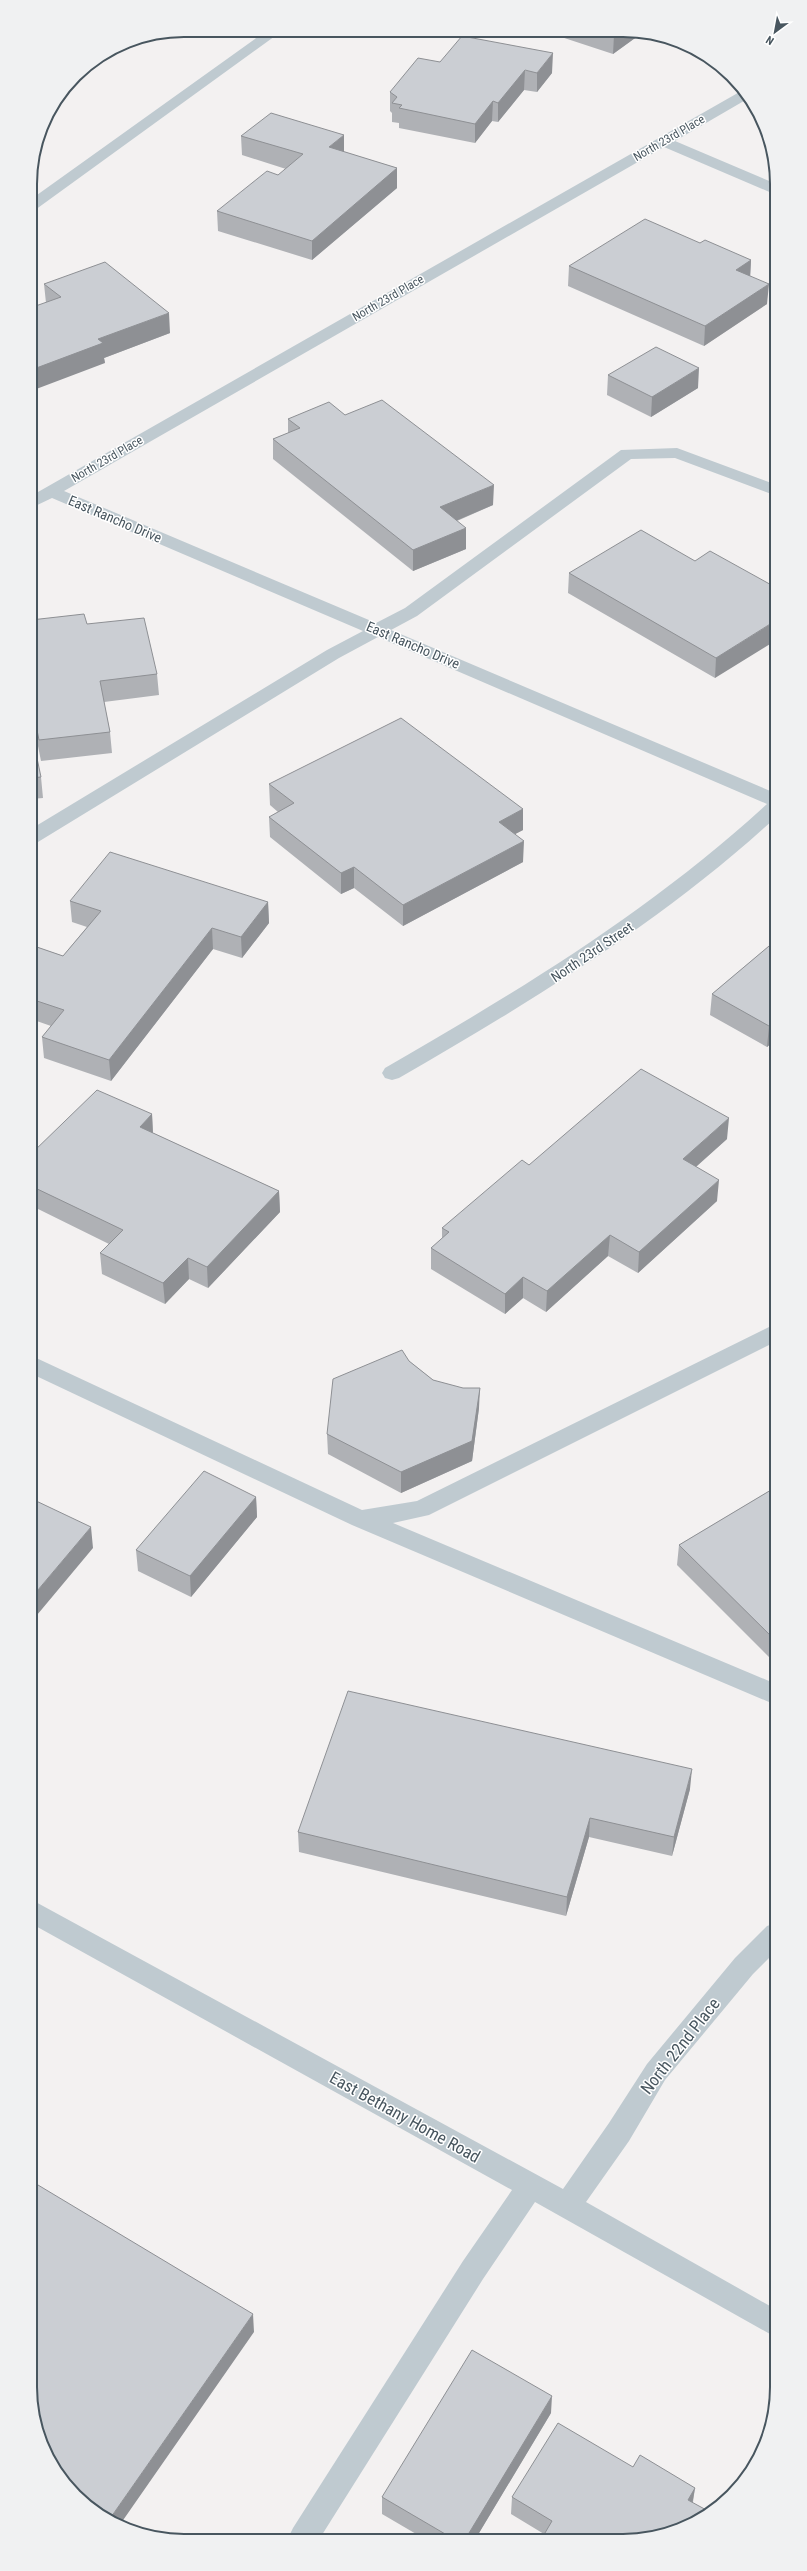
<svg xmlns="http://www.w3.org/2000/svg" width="807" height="2571" viewBox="0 0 807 2571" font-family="'Roboto Condensed',sans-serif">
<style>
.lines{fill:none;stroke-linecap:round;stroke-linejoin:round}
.minor{fill:#bfcad0;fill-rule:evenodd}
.wall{fill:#afb1b5}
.shaded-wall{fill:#8e9094}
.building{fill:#cbced3;stroke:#8e9094}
.labels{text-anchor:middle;stroke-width:3;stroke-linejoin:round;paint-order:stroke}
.far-street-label{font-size:12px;fill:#48565f;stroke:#fff}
.street-label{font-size:14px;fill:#48565f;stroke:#fff}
.near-street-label{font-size:17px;fill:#48565f;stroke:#fff}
.rim{fill:none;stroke:#48565f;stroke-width:2}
</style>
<rect width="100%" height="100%" fill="#f3f1f1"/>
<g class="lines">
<!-- minor -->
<path class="minor" d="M266 31H282L35 210 30 212V200Z
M743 90 749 98 675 141 774 183V194L664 147 64 491 376 623 405 608 621 450 677 448 774 484V495L675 458 631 459 417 616 391 630 775 793V818C662 922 532 1001 399 1078L392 1080 385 1078 382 1073 385 1068C522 989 649 912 767 804L378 637 339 658 38 842 31 844V829L327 650 363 631 52 498 31 508V496Z
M775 1324V1342L429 1515 393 1523 776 1684V1705L352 1525 32 1374V1356L362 1510 417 1501Z
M32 1900 563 2189 609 2123 647 2064 735 1958 767 1926 776 1923V1951L753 1974 665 2080 629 2141 586 2202 777 2310V2338L535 2202 483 2279 320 2538H288L293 2528 463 2261 512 2190 32 1924Z"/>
</g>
<!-- wall -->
<path class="wall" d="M546 32 642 33 613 54Z
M440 62 552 73 537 92 524 90 498 122 492 121 475 143 399 128V123L392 122V113L390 111V92Z
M241 136 344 152 397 168V188L312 260 218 231 217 211 278 175 286 169 242 155Z
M700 243 751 260 750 276 767 304 704 346 568 286 569 266Z
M44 284 170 333 104 358 105 363 46 303Z
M608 375 698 388 651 417 607 395Z
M345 415 493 505 457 521 466 549 413 571 273 459V439L288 433V419Z
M695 561 775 587 715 678 568 593 569 573Z
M31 620 87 624 157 674 159 695 104 702 110 732 112 753 41 761 31 711Z
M31 744 41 777 43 798 31 799Z
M269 784 523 809V830L515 834 523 862 403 926 354 888 341 894 270 837 269 817 278 812 270 805Z
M70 901 268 902 269 923 242 958 213 949 111 1081 44 1058 42 1037 51 1026 31 1019V945L63 956 87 927 72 922Z
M775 941V1040L767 1047 710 1015 712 994Z
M152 1114 153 1133 279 1191 280 1212 208 1288 189 1279 165 1304 102 1274 100 1253 109 1244 32 1206 31 1154Z
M727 1139 696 1167 717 1201 638 1273 608 1256 546 1312 523 1298 505 1314 431 1269V1248L442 1239V1228L529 1165Z
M409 1361 433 1380 479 1408 472 1461 401 1493 328 1454 327 1434Z
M776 1487V1664L677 1565 679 1545Z
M256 1497 257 1517 191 1597 138 1571 136 1550Z
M690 1789 672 1856 589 1837 566 1916 299 1852 298 1832Z
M551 2413 476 2538H423L382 2514V2497Z
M633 2467 695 2488 693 2502 544 2534 511 2514 512 2497Z"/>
<!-- shaded-wall -->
<path class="shaded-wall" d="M617 33H642L613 54 614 35Z
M553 53 552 73 537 92V73Z
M525 70 524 90 498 122V103Z
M493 101 492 121 475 143V124Z
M344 135V154L329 147Z
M397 168V188L312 260V241Z
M751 260 750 280 736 270Z
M769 284 767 304 704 346 705 326Z
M169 313 170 333 104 358 105 363 31 391V370L98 339Z
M699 368 698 388 651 417 652 397Z
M494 485 493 505 439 528 440 507Z
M466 528V549L413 571V550Z
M775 621V641L715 678 716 658Z
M523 809V830L498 843 499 822Z
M524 841 523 862 403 926V905Z
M354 867V888L341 894V873Z
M268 902 269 923 242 958 241 937Z
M212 928 213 949 111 1081 109 1060Z
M775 1021V1040L767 1047 769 1026Z
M152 1114 153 1135 140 1127Z
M729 1118 727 1139 681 1180 683 1159Z
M719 1180 717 1201 638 1273 639 1252Z
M279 1191 280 1212 208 1288 207 1267Z
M610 1235 608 1256 546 1312 547 1291Z
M188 1258 189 1279 165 1304 163 1283Z
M523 1277V1298L505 1314V1294Z
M480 1388 479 1408 472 1461 401 1493V1472Z
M256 1497 257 1517 191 1597 190 1576Z
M91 1527 93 1548 32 1621V1597Z
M692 1769 690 1789 672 1856 674 1837Z
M590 1818 589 1837 566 1916 567 1897Z
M253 2314 254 2332 119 2526 115 2525 109 2520Z
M552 2396 551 2413 476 2538H466Z
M695 2488 692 2505 688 2500Z"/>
<!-- building -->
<path class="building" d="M607 33H617L614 35Z
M462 36 553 53 537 73 525 70 498 103 493 101 475 124 399 108 402 105 392 103 397 97 390 92 418 58 440 62Z
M271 113 344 135 329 147 397 168 312 241 217 211 267 171 278 175 303 154 241 136Z
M645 219 700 243 705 240 751 260 736 270 769 284 705 326 569 266Z
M105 262 169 313 98 339 103 343 31 370 30 308 61 297 44 284Z
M656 347 699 368 652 397 608 375Z
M382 400 494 485 440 507 466 528 413 550 273 439 300 428 288 419 329 402 345 415Z
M641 530 695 561 710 551 775 587V621L716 658 569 573Z
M84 614 87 624 144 618 157 674 100 681 110 732 39 740 31 700V620Z
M401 718 523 809 499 822 524 841 403 905 354 867 341 873 269 817 294 803 269 784Z
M31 744H34L41 777 31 778Z
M110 852 268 902 241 937 212 928 109 1060 42 1037 64 1010 31 999V945L63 956 101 911 70 901Z
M775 941V1021L769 1026 712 994Z
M641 1069 729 1118 683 1159 719 1180 639 1252 610 1235 547 1291 523 1277 505 1294 431 1248 449 1232 442 1228 522 1160 529 1165Z
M97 1090 152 1114 140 1127 279 1191 207 1267 188 1258 163 1283 100 1253 123 1230 31 1186V1154Z
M402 1350 409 1361 433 1380 463 1388H480L472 1441 401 1472 327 1434 333 1379Z
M204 1471 256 1497 190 1576 136 1550Z
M776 1487V1641L679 1545Z
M32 1499 91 1527 32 1597Z
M348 1691 692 1769 674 1837 590 1818 567 1897 298 1832Z
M33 2182 253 2314 109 2520 75 2496 50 2464 33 2417Z
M472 2350 552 2396 466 2538H452L382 2497Z
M558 2423 633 2467 640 2455 695 2488 688 2500 710 2512 700 2521 653 2538H542L552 2521 512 2497Z"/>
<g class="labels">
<!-- far-street labels -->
<g class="far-street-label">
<text transform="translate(669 138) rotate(-30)" y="4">North 23rd Place</text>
<text transform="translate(388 298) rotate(-30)" y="4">North 23rd Place</text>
<text transform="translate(107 459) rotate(-30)" y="4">North 23rd Place</text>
</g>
<!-- street labels -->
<g class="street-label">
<text transform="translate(115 519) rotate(23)" y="5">East Rancho Drive</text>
<text transform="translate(413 645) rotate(23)" y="5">East Rancho Drive</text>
<text transform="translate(592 952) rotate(-34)" y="5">North 23rd Street</text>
</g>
<!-- near-street labels -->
<g class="near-street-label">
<text transform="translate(680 2046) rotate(-52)" y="6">North 22nd Place</text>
<text transform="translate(405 2117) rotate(29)" y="6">East Bethany Home Road</text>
</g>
</g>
<!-- crop -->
<path d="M0 0H807V2571H0ZM184 37H623A147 147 0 0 1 770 184V2387A147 147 0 0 1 623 2534H184A147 147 0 0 1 37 2387V184A147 147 0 0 1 184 37Z" fill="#f0f1f2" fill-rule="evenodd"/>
<path class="rim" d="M184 37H623A147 147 0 0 1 770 184V2387A147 147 0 0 1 623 2534H184A147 147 0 0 1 37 2387V184A147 147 0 0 1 184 37Z"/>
<!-- north arrow -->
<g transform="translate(775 32) rotate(212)" stroke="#ffffff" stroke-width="3" paint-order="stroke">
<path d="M0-3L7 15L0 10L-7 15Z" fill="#48565f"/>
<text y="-6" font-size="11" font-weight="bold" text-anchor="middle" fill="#48565f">N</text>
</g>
</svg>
